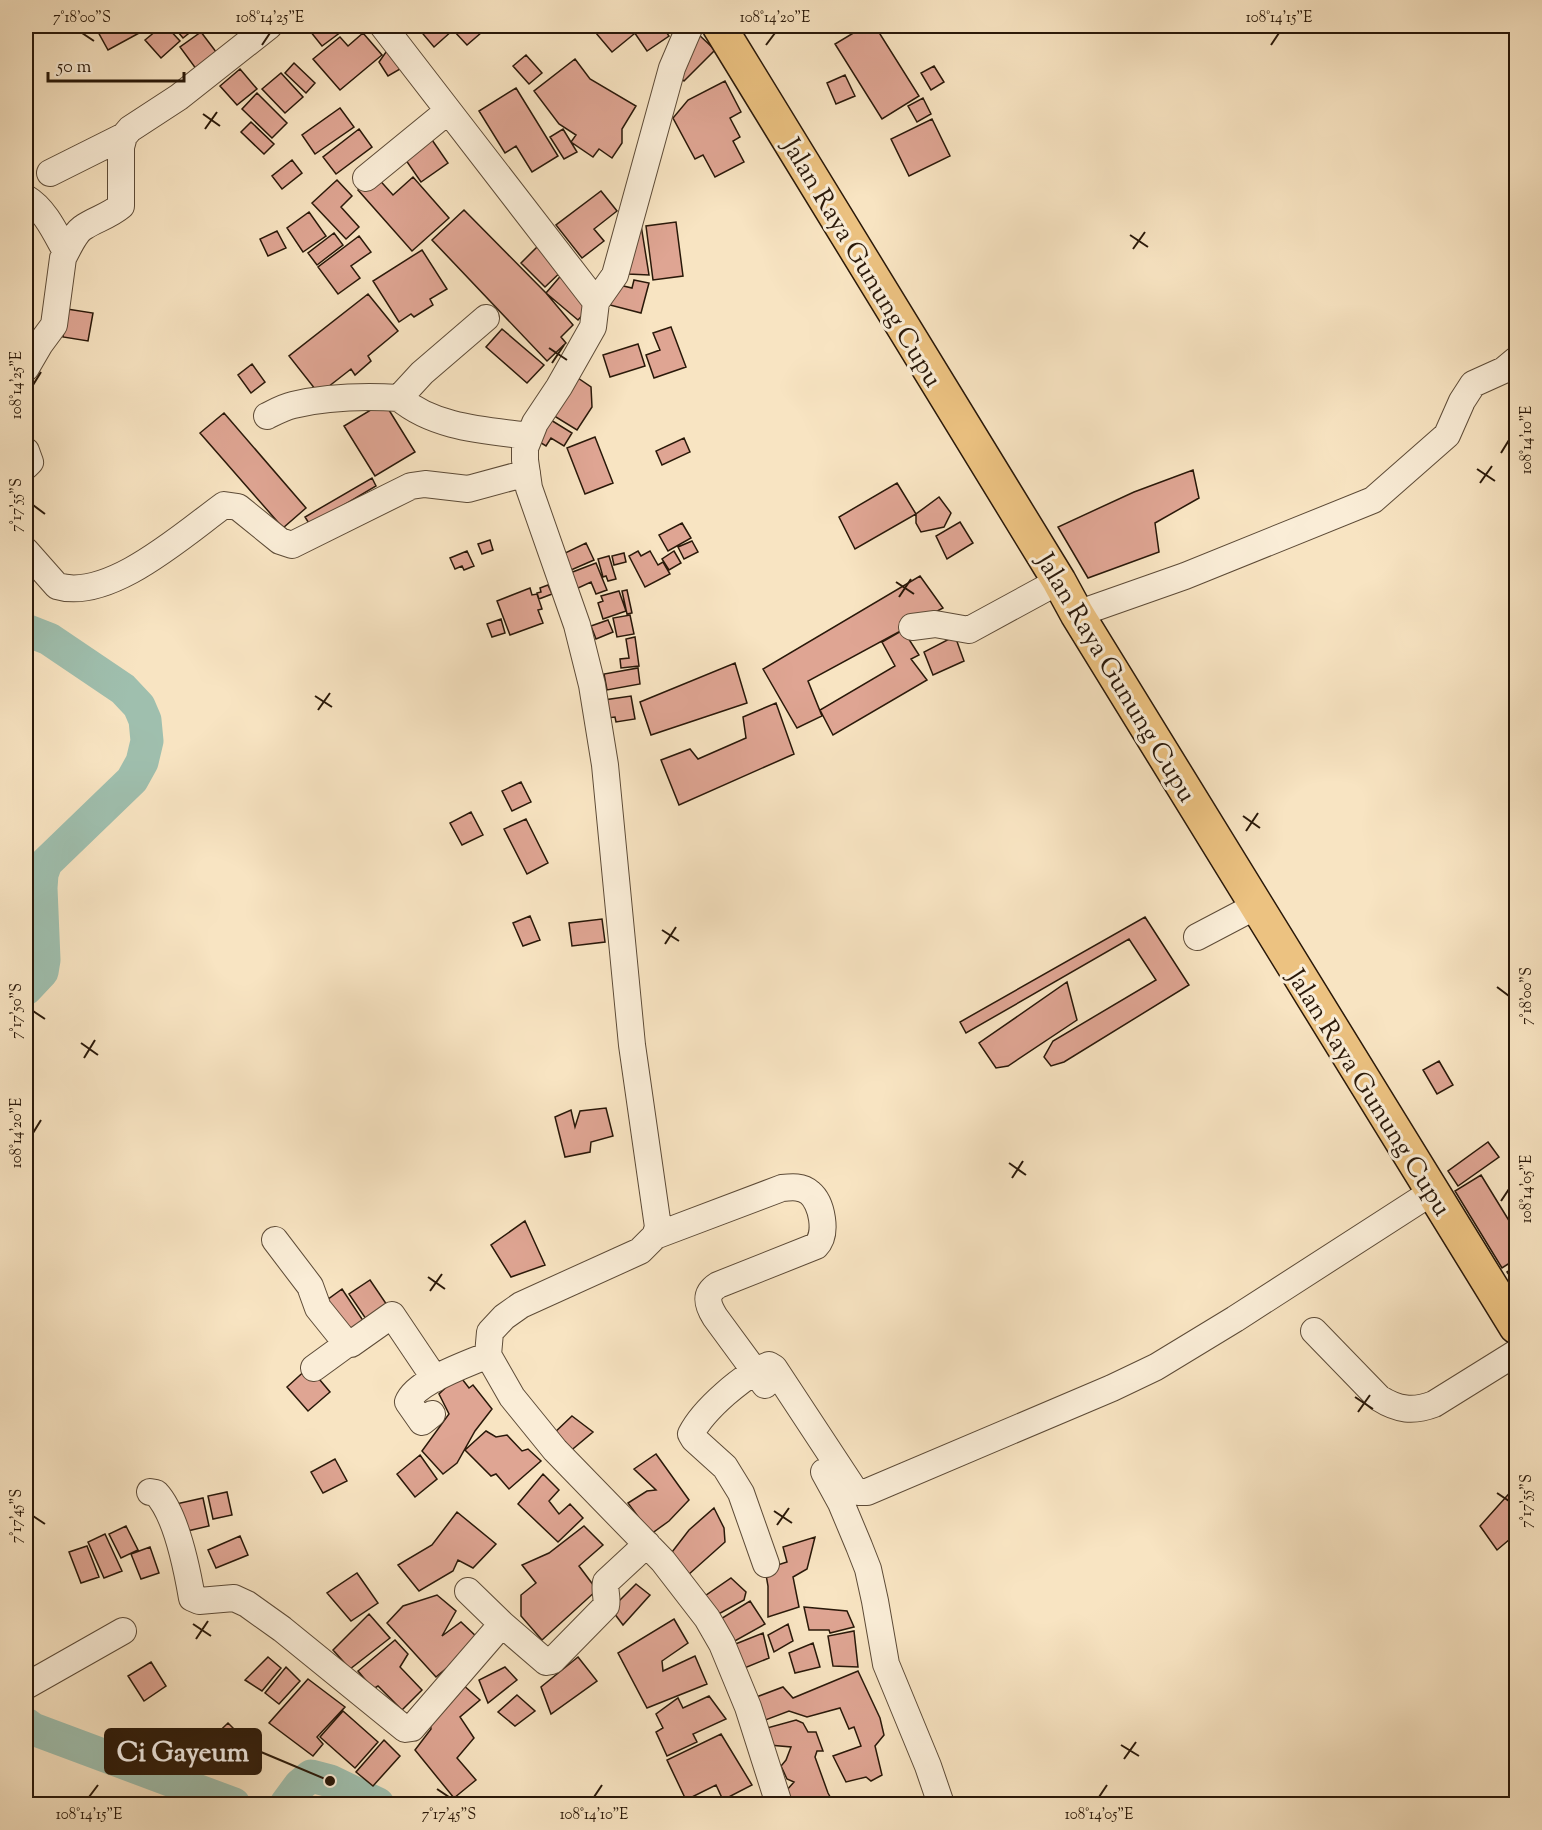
<svg xmlns="http://www.w3.org/2000/svg" width="1542" height="1830" viewBox="0 0 1542 1830" font-family="'Sorts Mill Goudy',serif">
<style>
.lines{fill:none;stroke-linecap:round;stroke-linejoin:round}
.river{stroke:#9fbfae;stroke-width:33}
.building{fill:#dfa593;stroke:#291809;stroke-width:1.5}
.minor-casing{stroke:#5d4b37;stroke-width:28}
.highway-casing{stroke:#291809;stroke-width:36}
.minor{stroke:#faedd7;stroke-width:26}
.highway{stroke:#ecc281;stroke-width:33}
.ticks{fill:none;stroke:#291809;stroke-width:2}
.labels{text-anchor:middle;stroke-width:6;stroke-linejoin:round;paint-order:stroke}
.street-label{font-size:26px;fill:#291809;stroke:#faedd7}
.leader{fill:none;stroke:#291809;stroke-width:2}
.callout-dot{fill:#291809;stroke:#faedd7;stroke-width:2}
.callout{fill:#291809;stroke:#291809;stroke-width:2}
.callout-label{font-size:27px;text-anchor:middle;font-weight:bold;fill:#fff}
.neatline{fill:none;stroke:#291809;stroke-width:2}
.ticks-label{font-size:15px;text-anchor:middle;fill:#291809}
</style>
<rect width="100%" height="100%" fill="#f8e4c2"/>
<filter id="stains"><feTurbulence type="fractalNoise" baseFrequency=".00333" numOctaves="4"/><feColorMatrix values="0 0 0 0 .2 0 0 0 0 .09 0 0 0 0 .02 0 0 0 .5 -.17"/></filter>
<radialGradient id="worn" r=".72"><stop offset=".6" stop-color="#630" stop-opacity="0"/><stop offset="1" stop-color="#630" stop-opacity=".3"/></radialGradient>
<g class="lines">
<!-- river -->
<path class="river" d="M26 630 49 639 123 689 139 706 145 720 147 741 142 762 132 780 46 863 42 874 41 888 44 960 42 972 26 989
M26 1724 33 1729 234 1804
M286 1804 300 1785 311 1776 330 1781 378 1804"/>
</g>
<!-- building -->
<path class="building" d="M106 26H152L108 50 97 30Z
M162 26H166L180 41 161 58 145 40Z
M173 26H198L183 38Z
M306 26H349L322 46Z
M421 26H489L467 45 453 30 434 47 418 28Z
M590 26H627L634 34 612 52Z
M630 26H662L669 36 647 51Z
M865 26H875L919 96 882 119 835 44Z
M201 32 223 61 202 77 180 47Z
M696 32 715 50 684 81 675 73Z
M363 33 382 55 340 90 313 59 340 37 348 46Z
M393 42 407 65 388 76 379 62Z
M526 55 542 73 529 84 513 66Z
M575 59 590 79 636 106 622 129V143L612 158 599 149 593 157 571 142 576 135 559 124 534 91Z
M294 63 315 83 306 93 285 73Z
M934 66 944 82 931 90 921 73Z
M240 69 257 89 237 105 220 86Z
M281 73 303 97 285 113 262 89Z
M845 75 855 96 836 104 827 83Z
M725 81 741 112 730 118 740 137 733 141 744 162 715 177 703 155 695 159 673 118 688 100Z
M516 88 558 156 532 172 516 146 505 153 479 111Z
M257 93 287 123 272 138 242 109Z
M923 98 931 114 917 122 908 106Z
M340 108 354 127 315 154 302 135Z
M932 119 950 156 909 176 891 139Z
M251 122 274 144 264 154 241 132Z
M359 129 372 147 336 174 323 157Z
M563 129 577 152 564 159 550 137Z
M430 137 448 163 421 182 403 156Z
M292 160 302 173 282 189 272 176Z
M375 175 393 195 413 177 449 218 412 251 358 190Z
M337 180 352 196 341 207 359 227 346 239 312 203Z
M601 191 617 211 594 229 604 241 582 258 556 225Z
M464 210 546 293 573 325 561 337 566 343 547 361 432 240Z
M309 212 326 236 303 252 287 228Z
M676 222 683 276 653 280 646 226Z
M641 225 649 275 628 274Z
M277 231 286 248 268 256 260 239Z
M334 233 343 245 317 265 308 253Z
M359 236 371 252 351 266 360 278 338 294 318 267Z
M543 241 567 266 545 287 521 263Z
M422 250 447 289 430 299 433 305 414 317 411 314 399 322 373 281Z
M564 272 596 300 578 320 546 293Z
M634 280 649 283 641 313 610 305 615 284 632 288Z
M368 294 398 331 368 356 371 361 355 375 351 369 319 394 289 356Z
M67 309 93 313 88 341 63 337Z
M671 327 686 367 654 378 646 355 660 350 653 333Z
M502 329 544 365 527 383 486 347Z
M638 344 645 366 610 377 603 355Z
M252 364 265 382 251 393 238 375Z
M575 376 591 387 592 407 577 430 551 414Z
M384 402 415 452 375 476 344 426Z
M224 413 306 508 283 528 200 433Z
M546 417 572 433 564 446 551 438 546 446 533 438Z
M595 437 613 483 585 494 567 448Z
M684 438 690 452 662 465 656 451Z
M1193 470 1199 498 1155 523 1159 552 1088 578 1058 527 1134 492Z
M372 478 376 486 310 525 305 517Z
M897 483 916 514 855 549 839 517Z
M939 497 951 513 944 527 921 532 916 523V514Z
M960 522 973 543 947 559 936 536Z
M682 523 691 538 668 551 659 535Z
M490 540 493 550 482 554 478 544Z
M692 541 698 552 684 559 678 547Z
M586 543 594 560 571 570 563 554Z
M467 551 474 566 464 570 462 566 455 569 450 558Z
M638 551 641 556 650 551 658 565 663 562 670 574 645 587 629 556Z
M674 551 681 563 669 570 662 559Z
M624 553 626 562 614 565 612 556Z
M609 556 616 579 608 581 606 576 603 577 598 559Z
M596 563 607 590 596 594 591 582 576 589 570 573Z
M920 576 943 608 808 681 822 716 797 728 763 669Z
M548 585 552 594 539 599 537 593 541 592 540 588Z
M530 588 532 595 537 594 542 609 538 610 543 623 510 635 497 601Z
M627 590 632 613 627 614 622 591Z
M619 591 626 611 603 619 598 603 603 601 601 596Z
M630 615 634 634 617 637 613 618Z
M501 619 505 633 492 637 487 624Z
M608 620 613 632 596 639 591 626Z
M903 630 919 655 911 659 927 680 833 735 820 710 895 666 882 642Z
M955 636 964 661 933 675 924 652Z
M635 637 639 666 621 668 620 659 629 658 626 639Z
M735 663 747 703 651 735 640 702Z
M638 668 640 684 607 690 604 674Z
M631 696 635 719 616 722 615 717 607 718 604 700Z
M776 703 794 754 679 805 661 760 690 749 698 759 746 738 743 717Z
M521 782 531 802 512 811 502 791Z
M471 812 483 835 462 845 450 823Z
M526 819 548 863 527 874 504 829Z
M530 916 540 940 523 946 513 923Z
M1145 917 1189 985 1064 1062 1051 1066 1044 1057 1053 1041 1156 980 1129 939 966 1033 960 1022Z
M602 919 605 942 572 946 569 923Z
M1067 982 1077 1020 1008 1066 996 1068 979 1043Z
M1439 1061 1453 1085 1437 1094 1423 1070Z
M606 1108 613 1136 591 1142 590 1152 565 1157 555 1117 571 1110 575 1127 580 1111Z
M1488 1142 1499 1157 1458 1186 1448 1171Z
M1481 1175 1516 1232V1259L1502 1268 1455 1191Z
M525 1221 545 1265 511 1277 491 1245Z
M1516 1266V1285L1507 1272Z
M370 1280 387 1305 366 1319 349 1294Z
M342 1289 364 1322 349 1332 327 1300Z
M309 1367 330 1392 308 1411 287 1387Z
M459 1375 469 1388 473 1385 492 1409 475 1431 457 1463 443 1474 422 1451 449 1414 439 1394Z
M572 1416 593 1432 568 1453 552 1435Z
M486 1431 496 1437 507 1435 522 1451 528 1449 541 1461 509 1489 496 1474 491 1476 465 1450Z
M656 1454 689 1500 669 1521 651 1534 628 1503 647 1491 656 1490 634 1469Z
M420 1455 437 1479 415 1497 397 1474Z
M335 1459 347 1481 323 1493 311 1472Z
M543 1474 559 1490 549 1501 559 1514 570 1504 583 1518 558 1542 518 1504Z
M1514 1488 1516 1492V1534L1497 1550 1480 1526Z
M227 1492 232 1515 213 1519 208 1496Z
M203 1498 209 1526 183 1532 176 1504Z
M714 1508 724 1528 725 1542 688 1575 669 1556 689 1530Z
M457 1512 496 1544 473 1568 458 1560 453 1571 419 1591 398 1565 432 1545Z
M126 1526 138 1550 121 1558 109 1534Z
M584 1526 603 1545 579 1566 597 1590 542 1640 521 1616V1595L536 1583 522 1565 549 1553Z
M105 1534 122 1571 104 1578 88 1542Z
M240 1536 248 1555 216 1568 208 1550Z
M815 1537 807 1569 793 1577 799 1607 768 1617V1586L765 1569 787 1562 783 1547Z
M87 1546 99 1577 81 1583 69 1552Z
M150 1547 159 1573 141 1579 131 1554Z
M357 1573 378 1603 351 1621 327 1593Z
M731 1578 746 1592 744 1600 715 1616 702 1598Z
M636 1584 650 1595 623 1625 611 1609Z
M437 1595 456 1611 442 1636 461 1622 480 1640 436 1677 387 1623 403 1606Z
M750 1601 765 1624 733 1642 719 1620Z
M804 1607 847 1611 854 1627 830 1633 829 1630H809Z
M369 1614 390 1638 350 1669 333 1650Z
M674 1619 688 1643 662 1661 663 1671 695 1656 707 1684 647 1708 618 1653Z
M788 1624 793 1641 774 1652 768 1635Z
M854 1631 858 1667 833 1666 828 1636Z
M763 1633 769 1658 742 1669 733 1645Z
M395 1640 408 1654 400 1667 422 1690 402 1710 378 1686 373 1689 358 1671Z
M813 1643 820 1667 795 1673 789 1653Z
M268 1657 281 1668 262 1691 245 1680Z
M578 1657 597 1681 551 1714 541 1687Z
M151 1662 166 1686 144 1701 128 1676Z
M286 1667 300 1681 279 1704 265 1693Z
M505 1667 517 1680 488 1703 479 1680Z
M858 1671 880 1718 884 1735 875 1746 882 1775 871 1781 866 1777 846 1782 833 1756 861 1746 854 1727 849 1729 840 1708 807 1717 789 1711 760 1722 751 1699 783 1687 793 1698Z
M308 1679 345 1707 317 1737 323 1744 313 1756 269 1723Z
M462 1684 480 1700 460 1717 474 1738 457 1758 476 1780 454 1798 415 1750 431 1729 429 1712Z
M517 1695 535 1711 515 1726 498 1712Z
M709 1696 726 1719 693 1734 697 1742 667 1756 656 1732 663 1728 656 1714 678 1698 683 1708Z
M343 1711 378 1742 355 1768 320 1737Z
M796 1720 803 1723 808 1732H816L823 1751H817L815 1757 828 1793 834 1804H822L820 1802 813 1804H790L786 1791 794 1782 787 1779 781 1766 786 1760 791 1747 769 1745 767 1728Z
M228 1723 244 1739 225 1765 203 1747Z
M721 1734 752 1785 723 1800 716 1785 686 1800 667 1760Z
M384 1740 400 1756 373 1786 356 1772Z"/>
<g class="lines">
<!-- minor casing -->
<g class="minor-casing">
<path id="minor" d="M383 26 596 302
M690 26 672 68 615 275 596 302 593 327 559 387 535 423 525 448V460L529 488 577 625 592 685 605 765 632 1045 658 1227 655 1236 640 1251 521 1305 504 1317 490 1332 488 1355 512 1397 555 1450 663 1561 707 1618 722 1644 748 1707 779 1804
M50 173 124 136
M366 178 448 111
M26 198C45 209 56 234 66 252
M486 318 422 373 399 398C435 428 484 430 529 436
M26 368 40 344 54 325 63 258C68 249 75 232 84 227 96 219 109 216 121 206V147L124 136 130 129 179 97 269 26
M267 416C275 412 284 407 293 405 327 397 364 396 399 398
M26 451 30 462 26 466
M26 551 57 586C109 602 184 534 224 505L238 507 280 541 292 545 411 486 425 484 468 489 527 473
M1077 614 1185 576 1373 500 1447 435 1462 401 1473 384 1504 370 1516 360
M912 627 935 624 969 630 1059 581
M1197 937 1256 906
M655 1236 782 1188C792 1187 802 1186 810 1193 822 1203 828 1234 816 1246L718 1285C704 1294 707 1304 715 1317L765 1385
M275 1240 310 1286 318 1308 347 1344H351L392 1315 435 1379
M1314 1331 1379 1398C1398 1410 1413 1412 1434 1404L1516 1353
M314 1368 347 1344
M432 1414 422 1422 408 1402C416 1381 468 1364 488 1355
M824 1472 841 1503 859 1546 868 1569 875 1601 886 1664 928 1766 941 1804
M150 1492 156 1493C176 1514 187 1569 192 1598L199 1601 234 1598 247 1604 282 1629 405 1729 412 1728 502 1624 546 1662 552 1661 606 1606C608 1598 604 1591 606 1582L647 1544
M766 1564 741 1493 725 1467 694 1439 691 1434C703 1410 744 1374 769 1365L774 1368 853 1488 858 1492H867L1112 1388 1156 1367 1235 1319 1432 1192
M468 1591 502 1624
M26 1686 123 1631"/>
</g>
<!-- highway casing -->
<g class="highway-casing">
<path id="highway" d="M719 26 1059 581 1077 614 1516 1327"/>
</g>
<!-- minor -->
<use href="#minor" class="minor"/>
<!-- highway -->
<use href="#highway" class="highway"/>
</g>
<!-- ticks -->
<path class="ticks" d="M82 33 94 41M262 45 270 33M766 45 775 33M1271 45 1279 33M203 114 220 126M205 129 217 112M1130 235 1148 247M1133 249 1145 232M549 348 567 360M552 363 564 345M33 385 41 372M1501 453 1509 440M1477 469 1495 481M1480 483 1492 466M33 505 45 514M896 582 914 594M899 597 911 579M315 696 332 707M318 710 330 693M1243 816 1260 828M1246 831 1258 813M662 930 679 941M665 944 676 927M1497 987 1509 996M33 1011 45 1019M81 1043 98 1055M84 1058 95 1040M33 1133 41 1120M1009 1163 1026 1175M1012 1178 1023 1161M1501 1201 1509 1189M428 1277 445 1289M430 1291 442 1274M1355 1397 1373 1409M1358 1412 1370 1395M1497 1493 1509 1501M774 1511 792 1523M33 1516 45 1524M777 1525 789 1508M193 1624 211 1636M196 1639 208 1621M1121 1745 1139 1756M1124 1759 1136 1742M437 1789 449 1797M89 1797 98 1785M594 1797 602 1785M1099 1797 1107 1785"/>
<g class="labels">
<!-- street labels -->
<g class="street-label">
<text transform="translate(863 262) rotate(59)" y="9">Jalan Raya Gunung Cupu</text>
<text transform="translate(1117 677) rotate(59)" y="9">Jalan Raya Gunung Cupu</text>
<text transform="translate(1370 1092) rotate(58)" y="9">Jalan Raya Gunung Cupu</text>
</g>
</g>
<!-- callouts -->
<path class="leader" d="M330 1781L261 1752"/>
<circle class="callout-dot" cx="330" cy="1781" r="6"/>
<rect class="callout" x="105" y="1729" width="156" height="45" rx="6"/>
<g class="callout-label">
<text x="183" y="1761">Ci Gayeum</text>
</g>
<!-- margin -->
<rect width="1542" height="1830" fill="none" stroke="#f8e4c2" stroke-width="66"/>
<!-- scale -->
<path d="M48 72v9h136v-9" fill="none" stroke="#291809" stroke-width="3"/>
<text x="57" y="72" font-size="18" fill="#291809" stroke="#faedd7" stroke-width="4.5" paint-order="stroke">50 m</text>
<rect x="33" y="33" width="1476" height="1764" class="neatline"/>
<g class="ticks-label">
<text x="82" y="22">7°18'00"S</text>
<text x="270" y="22">108°14'25"E</text>
<text x="775" y="22">108°14'20"E</text>
<text x="1279" y="22">108°14'15"E</text>
<text transform="translate(16 385) rotate(-90)" y="5">108°14'25"E</text>
<text transform="translate(1526 440) rotate(-90)" y="5">108°14'10"E</text>
<text transform="translate(16 505) rotate(-90)" y="5">7°17'55"S</text>
<text transform="translate(1526 996) rotate(-90)" y="5">7°18'00"S</text>
<text transform="translate(16 1011) rotate(-90)" y="5">7°17'50"S</text>
<text transform="translate(16 1133) rotate(-90)" y="5">108°14'20"E</text>
<text transform="translate(1526 1189) rotate(-90)" y="5">108°14'05"E</text>
<text transform="translate(1526 1501) rotate(-90)" y="5">7°17'55"S</text>
<text transform="translate(16 1516) rotate(-90)" y="5">7°17'45"S</text>
<text x="89" y="1819">108°14'15"E</text>
<text x="449" y="1819">7°17'45"S</text>
<text x="594" y="1819">108°14'10"E</text>
<text x="1099" y="1819">108°14'05"E</text>
</g>
<rect width="100%" height="100%" filter="url(#stains)"/>
<rect width="100%" height="100%" fill="url(#worn)"/>
</svg>
